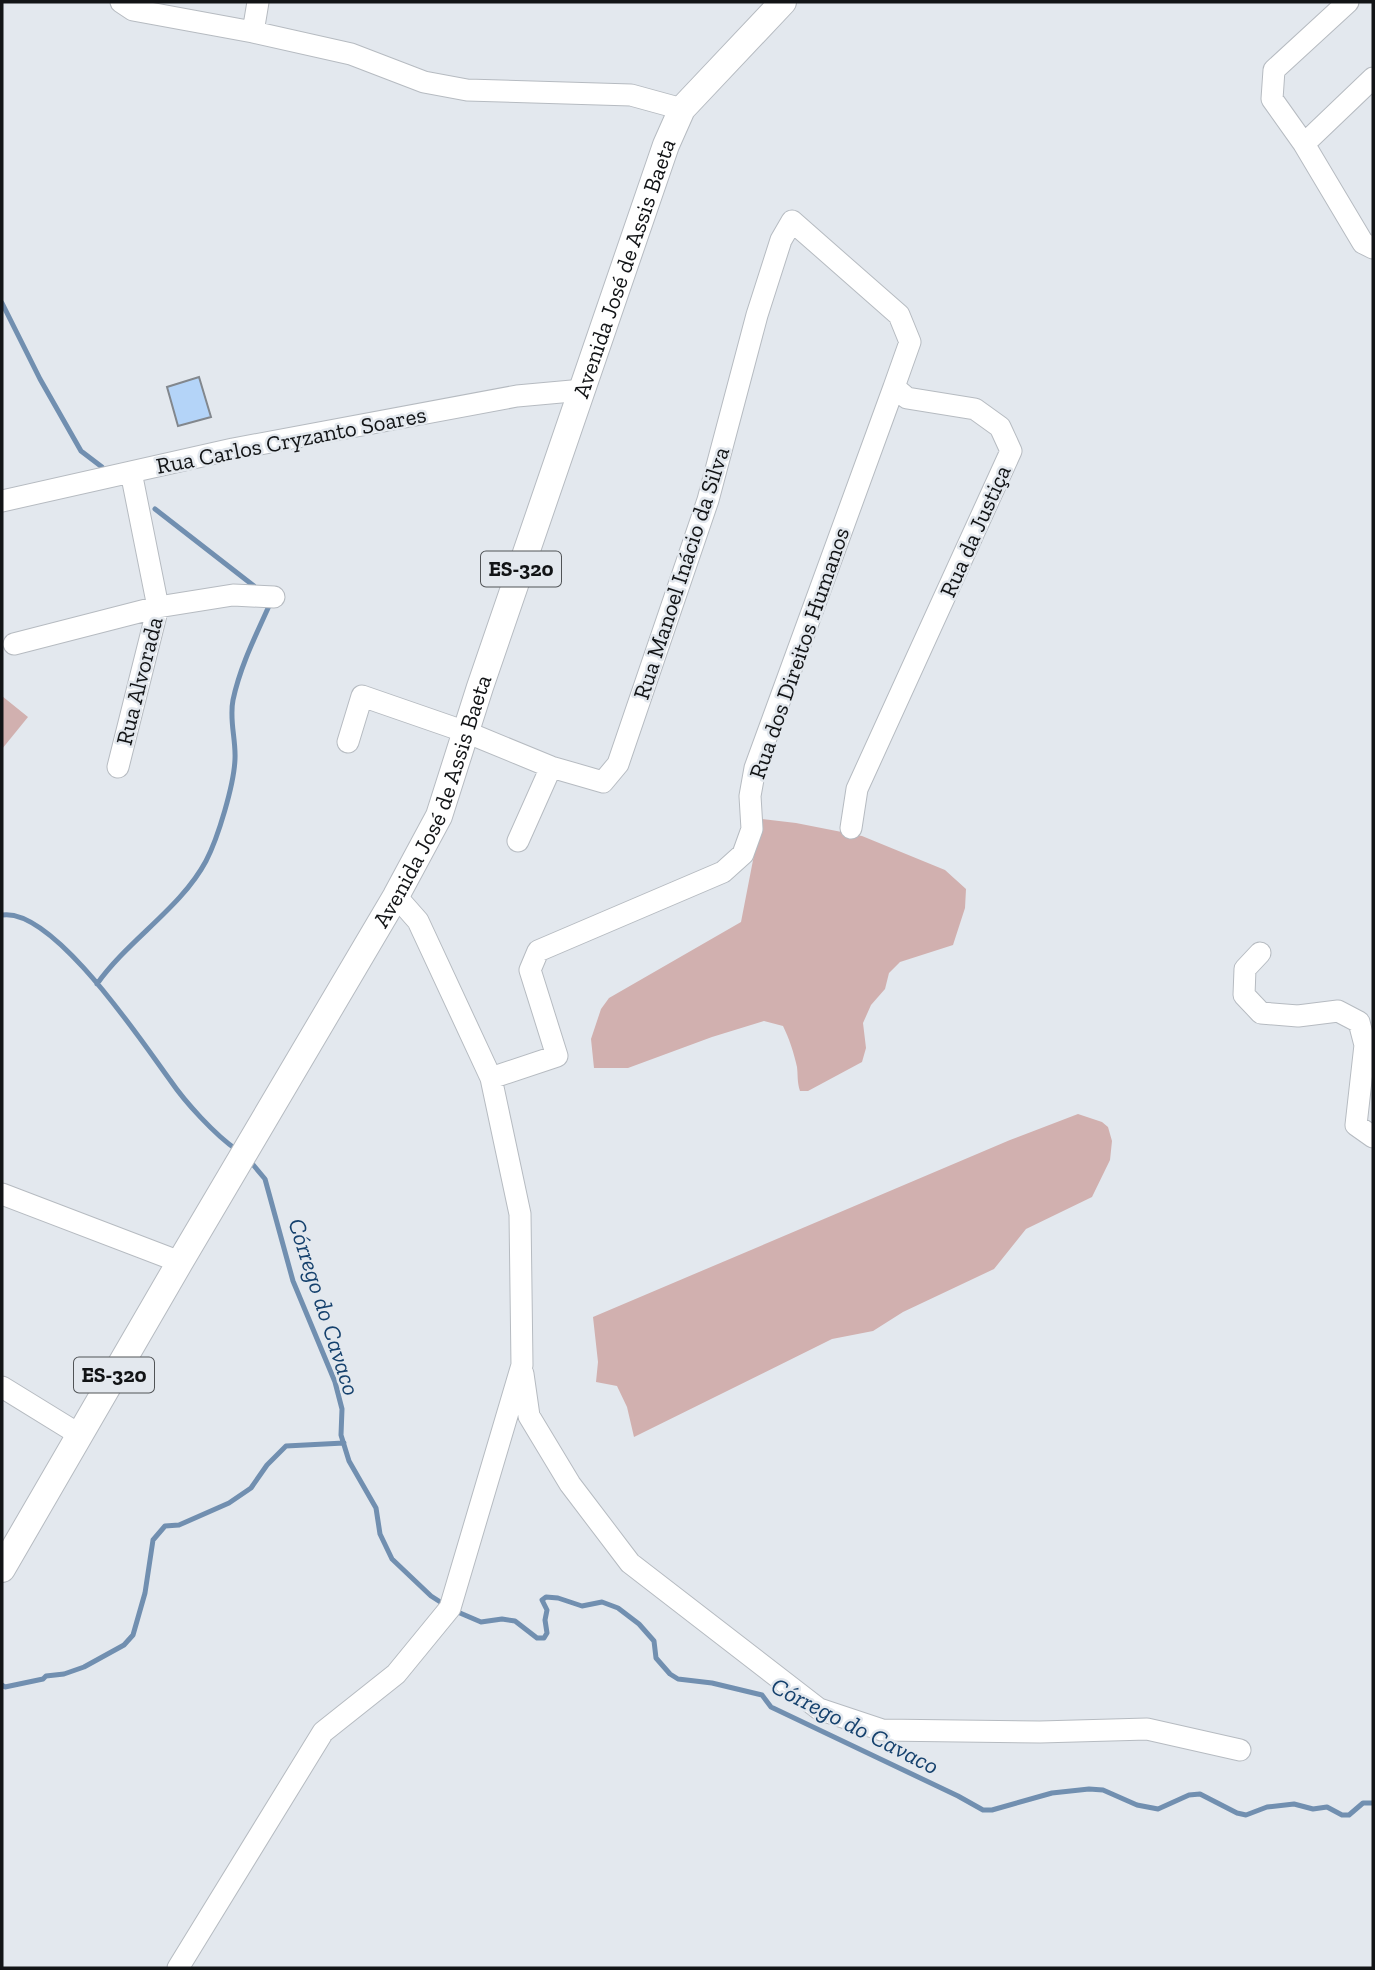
<svg xmlns="http://www.w3.org/2000/svg" width="1375" height="1970" viewBox="0 0 1375 1970" font-family="'Zilla Slab',serif">
<style>
.green{fill:#d1b0af}
.lines{fill:none;stroke-linecap:round;stroke-linejoin:round}
.stream{stroke:#718fb0;stroke-width:5}
.building{fill:#b4d4f8;stroke:#82878d;stroke-width:2}
.minor-casing{stroke:#b6bbc1;stroke-width:23}
.major-casing{stroke:#b6bbc1;stroke-width:28}
.minor{stroke:#fff;stroke-width:21}
.major{stroke:#fff;stroke-width:26}
.labels{text-anchor:middle;stroke-width:5;stroke-linejoin:round;paint-order:stroke}
.shield{fill:#e3e8ee;stroke:#515457;stroke-width:2}
.shield-label{font-size:21px;font-weight:bold;fill:#121416}
.street-label{font-size:23px;fill:#121416;stroke:#e3e8ee}
.water-label{font-size:24px;font-style:italic;fill:#15416d;stroke:#e3e8ee}
</style>
<rect width="100%" height="100%" fill="#e3e8ee"/>
<!-- green -->
<path class="green" d="M2 696 28 717 2 749Z
M761 819 796 823 862 836 945 870 966 889 965 908 953 945 900 962 889 973 885 989 871 1005 863 1023 866 1048 862 1062 808 1091H800C797 1082 798 1075 797 1067 794 1053 789 1038 783 1026L764 1021 712 1037 628 1068H594L591 1039 601 1009 609 998 741 922Z
M1078 1114 1102 1122 1108 1127 1112 1141 1110 1160 1092 1197 1026 1229 994 1269 903 1312 873 1331 832 1339 634 1437 627 1407 617 1386 596 1382 598 1362 593 1317 1010 1140Z"/>
<g class="lines">
<!-- stream -->
<path class="stream" d="M2 303 40 379 81 451 102 467
M155 509 254 586
M2 915C53 907 142 1042 170 1080 185 1102 215 1135 237 1150
M97 984C128 940 181 908 206 861 218 838 234 785 235 759 236 739 229 720 233 700 240 667 255 637 269 606
M250 1161 265 1179 293 1281 335 1382 342 1409 341 1435 349 1461 376 1508 380 1534 392 1559 431 1596 445 1605
M453 1610 481 1622 502 1619 515 1621 537 1638H544L547 1633 545 1620 547 1610 542 1600 546 1597 558 1598 582 1606 602 1602 618 1608 639 1624 654 1641 656 1658 670 1674 678 1679 712 1683 762 1695 771 1707 958 1796 983 1810H992L1052 1793 1089 1789 1103 1790 1137 1805 1158 1809 1189 1795 1200 1794 1237 1813 1246 1815 1267 1807 1294 1804 1313 1809 1327 1807 1342 1815H1349L1363 1803H1373
M2 1685 5 1687 43 1679 46 1676 64 1674 84 1667 124 1645 133 1635 145 1593 153 1540 165 1526 179 1525 229 1503 251 1488 267 1465 286 1446 344 1443"/>
</g>
<!-- building -->
<path class="building" d="M199 377 211 417 178 426 167 387Z"/>
<g class="lines">
<!-- minor casing -->
<g class="minor-casing">
<path id="minor" d="M121 2 133 10 253 32 351 54 424 82 467 90 631 95 682 109
M1348 2 1274 70 1272 99 1304 144 1363 243 1373 248
M253 32 258 2
M1304 144 1373 78
M2 501 233 449 517 396 583 390
M14 644 158 607 233 595 274 597
M348 742 362 696 466 732 551 767 603 782 618 764 708 500 757 315 781 240 792 221 899 315 910 342 894 387 907 398 975 409 1000 427 1011 451 857 789 851 828
M118 767 158 607 131 472
M518 841 551 767
M1260 953 1245 969 1244 995 1261 1013 1298 1016 1338 1011 1359 1022 1365 1045 1356 1125 1373 1137
M491 1078 557 1056 530 970 538 951 723 872 743 854 752 829 750 796 755 768 894 387
M2 1194 180 1262
M523 1374 529 1416 570 1484 630 1563 819 1709 882 1730 1040 1732 1147 1729 1240 1750
M2 1387 80 1435
M178 1968 323 1732 396 1674 450 1608 522 1365 520 1214 491 1078 418 921 396 896"/>
</g>
<!-- major casing -->
<g class="major-casing">
<g id="major">
<path id="s1" d="M2 1569 180 1262 396 896 439 816 480 687 666 145 682 109 783 2"/>
</g>
</g>
<!-- minor -->
<use href="#minor" class="minor"/>
<!-- major -->
<use href="#major" class="major"/>
</g>
<g class="labels">
<!-- shield labels -->
<g class="shield">
<rect x="481" y="551.5" width="80" height="35" rx="5"/>
<rect x="74" y="1357.5" width="80" height="35" rx="5"/>
</g>
<g class="shield-label">
<text x="521" y="576">ES-320</text>
<text x="114" y="1382">ES-320</text>
</g>
<!-- street labels -->
<g class="street-label">
<text dy="8" stroke="none"><textPath href="#s1" startOffset="1449">Avenida José de Assis Baeta</textPath></text>
<text transform="translate(291 440) rotate(-11)" y="8">Rua Carlos Cryzanto Soares</text>
<text transform="translate(975 531) rotate(-66)" y="8">Rua da Justiça</text>
<text transform="translate(681 573) rotate(-72)" y="8">Rua Manoel Inácio da Silva</text>
<text transform="translate(799 653) rotate(-71)" y="8">Rua dos Direitos Humanos</text>
<text transform="translate(139 681) rotate(-76)" y="8">Rua Alvorada</text>
<text dy="8" stroke="none"><textPath href="#s1" startOffset="882">Avenida José de Assis Baeta</textPath></text>
</g>
<!-- water labels -->
<g class="water-label">
<text transform="translate(324 1307) rotate(72)" y="8">Córrego do Cavaco</text>
<text transform="translate(855 1726) rotate(27)" y="8">Córrego do Cavaco</text>
</g>
</g>
<!-- border -->
<rect width="1375" height="1970" fill="none" stroke="#121416" stroke-width="7"/>
</svg>
